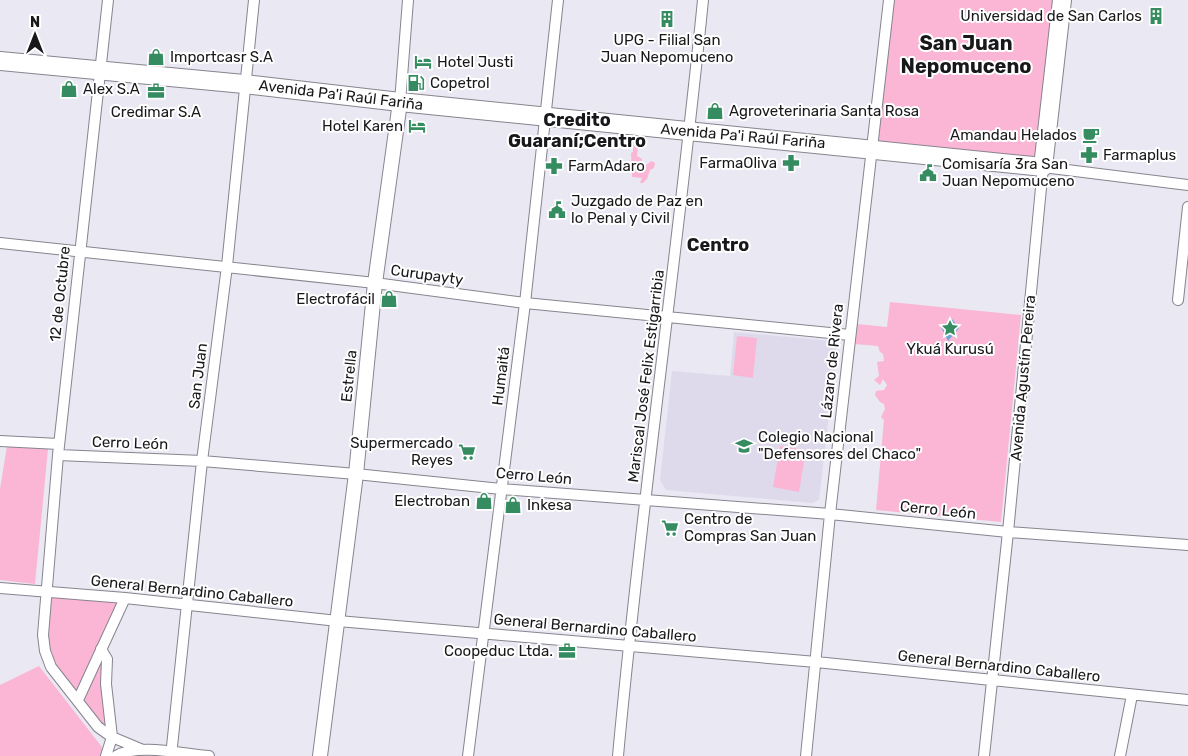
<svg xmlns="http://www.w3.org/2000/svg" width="1188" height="756" viewBox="0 0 1188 756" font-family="Rubik,sans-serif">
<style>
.built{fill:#dedaec}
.green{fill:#fab6d4}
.water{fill:#6aa9d6}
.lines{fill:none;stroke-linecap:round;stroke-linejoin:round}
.street-casing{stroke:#87848e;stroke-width:12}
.secondary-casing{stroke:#87848e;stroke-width:16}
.highway-casing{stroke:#87848e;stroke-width:20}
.street{stroke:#fff;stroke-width:10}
.secondary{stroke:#fff;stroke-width:14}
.highway{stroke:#fff;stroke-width:18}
.labels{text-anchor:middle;stroke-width:4;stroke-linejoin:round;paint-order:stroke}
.poi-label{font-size:15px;fill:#18171a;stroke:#fff;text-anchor:start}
.street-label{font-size:15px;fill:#18171a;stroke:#fff}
.quarter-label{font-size:18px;font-weight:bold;fill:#18171a;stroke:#fff}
.district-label{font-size:20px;font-weight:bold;fill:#18171a;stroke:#fff}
</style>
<rect width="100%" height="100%" fill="#eae8f2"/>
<!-- built -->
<path class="built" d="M734 332 832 341 837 347 819 500 812 503 666 490 660 480 672 371 730 376Z"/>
<!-- green -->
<path class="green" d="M891 0H1060L1042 164 872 147Z
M633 139H639L637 156 642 159 641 164 644 166 652 161 655 163 654 168 650 170 647 179 643 183H640L642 178 632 177 631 153 633 152Z
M890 302 1021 315 1001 522 876 510 884 420 881 417 885 409 884 404 880 402 875 395 876 391 884 390 887 385 883 379 880 385 874 380 879 376 877 362 884 361 883 354 880 352 878 346 855 344 857 324 887 327Z
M737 336 757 338 753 378 733 375Z
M7 446 48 449 35 584 0 580V489Z
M780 446 806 450 799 492 773 487Z
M46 592 125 598 102 649 112 737 45 651Z
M39 666 105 751 108 756H0V685Z"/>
<!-- water -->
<path class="water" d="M952 319 959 328 948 341 941 327Z"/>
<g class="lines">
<!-- street casing -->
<g class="street-casing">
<path id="street" d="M108 0 58 455 43 635 45 651 51 667 98 727 112 737 143 750
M400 102 408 0
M0 243 375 283 525 303 850 335
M1178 300 1188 207
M0 441 59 444
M58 455 202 461 356 474 501 489 830 514 1008 532 1188 545
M0 588 125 598 338 621 816 662 1188 700
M101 649 107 659 106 684 112 737 106 756
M78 700 125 598
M116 756C138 743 182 754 209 756
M171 756 202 461 227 266 254 0
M468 756 525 303 558 0
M618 756C641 504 678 252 703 0
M806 756 830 514 889 0
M984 756 1008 532 1043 167 1188 185
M1120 756 1132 695"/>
</g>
<!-- secondary casing -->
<g class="secondary-casing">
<path id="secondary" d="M320 756 356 474 375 283 400 102"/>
</g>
<!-- highway casing -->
<g class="highway-casing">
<path id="highway" d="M0 61 244 84 400 102 1043 167 1062 0"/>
</g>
<!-- street -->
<use href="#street" class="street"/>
<!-- secondary -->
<use href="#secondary" class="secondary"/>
<!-- highway -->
<use href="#highway" class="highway"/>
</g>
<!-- icons -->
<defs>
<g id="building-bare" transform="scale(1.35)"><path d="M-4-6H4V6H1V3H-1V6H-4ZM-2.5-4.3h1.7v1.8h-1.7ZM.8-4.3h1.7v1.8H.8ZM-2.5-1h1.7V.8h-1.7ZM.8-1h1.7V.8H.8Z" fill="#358c60" stroke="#fff" stroke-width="2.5" paint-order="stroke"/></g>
<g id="shop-bare" transform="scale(1.35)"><path d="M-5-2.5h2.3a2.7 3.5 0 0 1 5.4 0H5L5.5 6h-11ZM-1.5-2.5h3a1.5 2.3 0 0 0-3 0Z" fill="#358c60" stroke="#fff" stroke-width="2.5" paint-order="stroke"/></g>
<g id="hotel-bare" transform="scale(1.35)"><path d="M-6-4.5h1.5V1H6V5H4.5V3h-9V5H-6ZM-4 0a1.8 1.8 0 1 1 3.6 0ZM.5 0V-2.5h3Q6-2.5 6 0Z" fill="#358c60" stroke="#fff" stroke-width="2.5" paint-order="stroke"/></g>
<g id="fuel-bare" transform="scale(1.35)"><path d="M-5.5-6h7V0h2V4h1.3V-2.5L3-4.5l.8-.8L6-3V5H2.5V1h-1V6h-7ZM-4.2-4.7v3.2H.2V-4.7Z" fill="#358c60" stroke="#fff" stroke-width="2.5" paint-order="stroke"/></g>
<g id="office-bare" transform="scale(1.35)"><path d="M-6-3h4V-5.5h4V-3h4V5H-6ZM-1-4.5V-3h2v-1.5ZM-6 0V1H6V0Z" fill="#358c60" stroke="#fff" stroke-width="2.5" paint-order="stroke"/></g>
<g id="cafe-bare" transform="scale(1.35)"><path d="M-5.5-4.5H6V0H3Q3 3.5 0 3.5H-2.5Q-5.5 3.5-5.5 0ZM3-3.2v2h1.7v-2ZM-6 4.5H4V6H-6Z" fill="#358c60" stroke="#fff" stroke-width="2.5" paint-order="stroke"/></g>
<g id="pharmacy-bare" transform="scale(1.35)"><path d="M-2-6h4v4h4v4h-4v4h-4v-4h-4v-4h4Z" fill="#358c60" stroke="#fff" stroke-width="2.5" paint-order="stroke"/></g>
<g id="civic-bare" transform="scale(1.35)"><path d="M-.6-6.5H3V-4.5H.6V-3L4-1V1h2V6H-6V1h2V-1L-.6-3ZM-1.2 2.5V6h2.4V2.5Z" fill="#358c60" stroke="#fff" stroke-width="2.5" paint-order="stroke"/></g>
<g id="sight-bare" transform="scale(1.35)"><path d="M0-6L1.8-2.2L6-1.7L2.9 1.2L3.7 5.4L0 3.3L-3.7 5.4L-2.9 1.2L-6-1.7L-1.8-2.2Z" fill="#358c60" stroke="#fff" stroke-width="2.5" paint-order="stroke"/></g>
<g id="school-bare" transform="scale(1.35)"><path d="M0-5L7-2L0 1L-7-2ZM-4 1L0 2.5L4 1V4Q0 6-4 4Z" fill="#358c60" stroke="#fff" stroke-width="2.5" paint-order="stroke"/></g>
<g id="supermarket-bare" transform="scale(1.35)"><path d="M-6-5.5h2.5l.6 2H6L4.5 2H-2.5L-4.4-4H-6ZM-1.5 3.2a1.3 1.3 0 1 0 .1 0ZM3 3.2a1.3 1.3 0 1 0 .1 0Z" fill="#358c60" stroke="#fff" stroke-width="2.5" paint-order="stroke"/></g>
</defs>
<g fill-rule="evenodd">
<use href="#building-bare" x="1156" y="16"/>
<use href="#building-bare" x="667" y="19"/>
<use href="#shop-bare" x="156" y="57"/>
<use href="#hotel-bare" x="423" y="62"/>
<use href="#fuel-bare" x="416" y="83"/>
<use href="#shop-bare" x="69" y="89"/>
<use href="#office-bare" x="156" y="91"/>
<use href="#shop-bare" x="715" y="111"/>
<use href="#hotel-bare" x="417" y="126"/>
<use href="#cafe-bare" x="1091" y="135"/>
<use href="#pharmacy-bare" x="1089" y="155"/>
<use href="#pharmacy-bare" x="791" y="163"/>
<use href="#pharmacy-bare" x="554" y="166"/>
<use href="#civic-bare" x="928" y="173"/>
<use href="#civic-bare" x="557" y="210"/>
<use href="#shop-bare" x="389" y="299"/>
<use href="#sight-bare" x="950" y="328"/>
<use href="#school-bare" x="744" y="446"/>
<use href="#supermarket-bare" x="467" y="452"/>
<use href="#shop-bare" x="484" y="501"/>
<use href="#shop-bare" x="513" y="505"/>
<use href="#supermarket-bare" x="670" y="528"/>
<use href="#office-bare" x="567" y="651"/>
</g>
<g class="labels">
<!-- poi labels -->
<g class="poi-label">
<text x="1142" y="21" text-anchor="end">Universidad de San Carlos</text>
<text x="667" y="45" text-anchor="middle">UPG - Filial San<tspan x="667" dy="17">Juan Nepomuceno</tspan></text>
<text x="170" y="62">Importcasr S.A</text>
<text x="437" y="67">Hotel Justi</text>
<text x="430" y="88">Copetrol</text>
<text x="83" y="94">Alex S.A</text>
<text x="729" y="116">Agroveterinaria Santa Rosa</text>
<text x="156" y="117" text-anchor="middle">Credimar S.A</text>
<text x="403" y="131" text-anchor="end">Hotel Karen</text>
<text x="1077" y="140" text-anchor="end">Amandau Helados</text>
<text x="1103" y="160">Farmaplus</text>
<text x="777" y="168" text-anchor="end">FarmaOliva</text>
<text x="942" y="169">Comisaría 3ra San<tspan x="942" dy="17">Juan Nepomuceno</tspan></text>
<text x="568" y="171">FarmAdaro</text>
<text x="571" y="206">Juzgado de Paz en<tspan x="571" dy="17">lo Penal y Civil</tspan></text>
<text x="375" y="304" text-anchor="end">Electrofácil</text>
<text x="950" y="354" text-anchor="middle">Ykuá Kurusú</text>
<text x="758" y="442">Colegio Nacional<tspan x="758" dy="17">"Defensores del Chaco"</tspan></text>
<text x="453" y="448" text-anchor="end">Supermercado<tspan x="453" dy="17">Reyes</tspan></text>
<text x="470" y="506" text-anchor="end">Electroban</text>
<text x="527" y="510">Inkesa</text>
<text x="684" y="524">Centro de<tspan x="684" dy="17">Compras San Juan</tspan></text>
<text x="553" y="656" text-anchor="end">Coopeduc Ltda.</text>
</g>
<!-- street labels -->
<g class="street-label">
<text transform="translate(341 95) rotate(7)" y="5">Avenida Pa'i Raúl Fariña</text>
<text transform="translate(743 136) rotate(5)" y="5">Avenida Pa'i Raúl Fariña</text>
<text transform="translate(427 275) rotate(8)" y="5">Curupayty</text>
<text transform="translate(60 294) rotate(-84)" y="5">12 de Octubre</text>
<text transform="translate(832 361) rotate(-84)" y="5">Lázaro de Rivera</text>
<text transform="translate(198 376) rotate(-83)" y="5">San Juan</text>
<text transform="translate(349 376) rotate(-84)" y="5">Estrella</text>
<text transform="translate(501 376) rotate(-83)" y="5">Humaitá</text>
<text transform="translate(646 376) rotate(-83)" y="5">Mariscal José Felix Estigarribia</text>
<text transform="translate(1023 378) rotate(-85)" y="5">Avenida Agustín Pereira</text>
<text transform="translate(130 443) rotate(2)" y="5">Cerro León</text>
<text transform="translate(534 476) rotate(5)" y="5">Cerro León</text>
<text transform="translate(938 510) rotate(6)" y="5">Cerro León</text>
<text transform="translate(192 591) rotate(6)" y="5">General Bernardino Caballero</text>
<text transform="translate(595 628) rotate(5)" y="5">General Bernardino Caballero</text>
<text transform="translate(999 666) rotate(6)" y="5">General Bernardino Caballero</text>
</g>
<!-- quarter labels -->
<g class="quarter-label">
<text x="577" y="126">Credito<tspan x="577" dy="21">Guaraní;Centro</tspan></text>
<text x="718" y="251">Centro</text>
</g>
<!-- district labels -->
<g class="district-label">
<text x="966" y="50">San Juan<tspan x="966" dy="23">Nepomuceno</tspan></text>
</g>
</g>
<!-- north arrow -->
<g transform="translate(35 35)" stroke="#ffffff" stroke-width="4" paint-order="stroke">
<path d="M0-4L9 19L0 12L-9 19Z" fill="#18171a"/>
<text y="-8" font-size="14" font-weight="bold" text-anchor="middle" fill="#18171a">N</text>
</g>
</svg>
